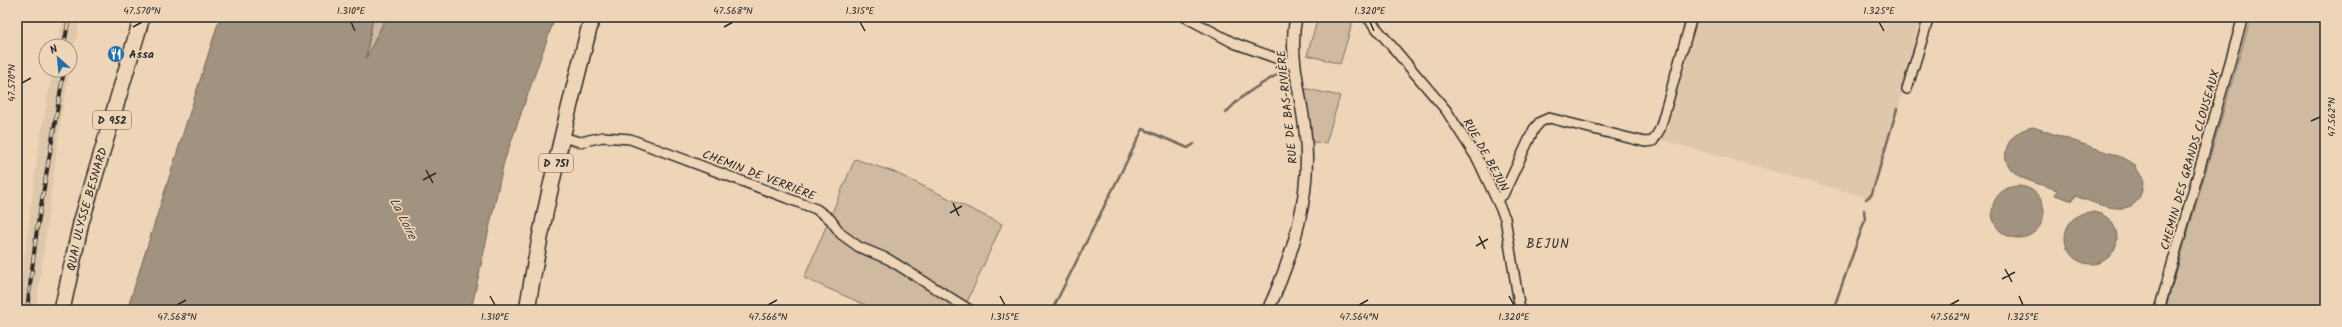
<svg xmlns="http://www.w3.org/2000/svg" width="2342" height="327" viewBox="0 0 2342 327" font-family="Kalam,sans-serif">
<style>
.built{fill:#dfc7ab}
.green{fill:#cfb9a0;stroke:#7d7266}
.water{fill:#a29280;stroke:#72695e}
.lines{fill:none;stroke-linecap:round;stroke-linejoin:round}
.stream{stroke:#72695e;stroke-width:2.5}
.minor-casing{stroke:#2b2b2b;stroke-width:12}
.tertiary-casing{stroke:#2b2b2b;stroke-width:14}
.primary-casing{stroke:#2b2b2b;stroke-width:18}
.minor{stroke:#efd5b7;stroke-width:9}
.tertiary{stroke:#efd5b7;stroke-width:11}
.primary{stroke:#efd5b7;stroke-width:15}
.rail-casing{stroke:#2b2b2b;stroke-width:4}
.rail{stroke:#efd5b7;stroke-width:2.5;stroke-dasharray:8;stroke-linecap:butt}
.ticks{fill:none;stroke:#2b2b2b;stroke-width:1.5}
.labels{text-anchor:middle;stroke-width:3.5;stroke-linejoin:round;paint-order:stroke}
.shield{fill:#efd5b7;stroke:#665e55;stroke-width:1}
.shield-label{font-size:11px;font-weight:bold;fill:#2b2b2b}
.poi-label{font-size:12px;font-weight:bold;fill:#2b2b2b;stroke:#efd5b7;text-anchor:start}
.street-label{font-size:12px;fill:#2b2b2b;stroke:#efd5b7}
.water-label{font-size:13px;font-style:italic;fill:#494540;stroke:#efd5b7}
.neighbourhood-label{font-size:13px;letter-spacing:1px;fill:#2b2b2b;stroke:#efd5b7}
.neatline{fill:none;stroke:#2b2b2b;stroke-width:1.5}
.ticks-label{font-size:10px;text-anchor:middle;fill:#2b2b2b}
</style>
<rect width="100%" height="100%" fill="#efd5b7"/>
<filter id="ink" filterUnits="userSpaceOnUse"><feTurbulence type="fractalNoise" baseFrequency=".025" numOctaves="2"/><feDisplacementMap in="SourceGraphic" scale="8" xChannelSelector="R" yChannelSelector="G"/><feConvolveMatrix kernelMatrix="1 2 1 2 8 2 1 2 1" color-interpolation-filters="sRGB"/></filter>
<g filter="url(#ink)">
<!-- built -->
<path class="built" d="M63 17H80L70 70V46H58Z
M1698 17H1920L1901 100 1872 199 1662 140Z
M53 70H70L61 118 36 310H18L38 150Z"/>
<!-- green -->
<path class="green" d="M373 17H386L366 59Z
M1318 17H1341L1353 21 1340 64 1307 55Z
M2251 17H2325V310H2165Z
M1303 88 1340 96 1326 143 1312 142Z
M855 159 894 172 1002 224 967 302 981 310H877L804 278Z"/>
<!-- water -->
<path class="water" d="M220 17H373L366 58 386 17H555L504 162 471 310H127Z
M2033 127 2124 158 2134 164 2143 179C2143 225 2100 205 2075 196L2073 201 2055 195 2057 190C2044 185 2027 182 2016 174 1994 157 2010 130 2033 127Z
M1992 212a26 26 0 1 1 52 0a26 26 0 1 1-52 0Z
M2065 238a26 26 0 1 1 52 0a26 26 0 1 1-52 0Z"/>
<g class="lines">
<!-- stream -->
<path class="stream" d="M1226 113C1242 93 1264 83 1285 70
M1866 199 1872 194 1897 109
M1052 310 1143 129 1188 148 1194 144
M1833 310 1865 220 1864 210"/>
<!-- minor casing -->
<g class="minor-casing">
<path id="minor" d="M1185 17 1234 43 1295 65
M1367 17 1446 110 1478 160 1505 218 1520 310
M1907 89 1929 17
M562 137 580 142 603 137 630 139 816 209 830 219 841 234 859 247 888 259 970 310
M1497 199 1503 195 1534 129 1540 122 1549 118 1645 142 1653 141 1660 129 1692 17
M2159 310 2243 17"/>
</g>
<!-- tertiary casing -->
<g class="tertiary-casing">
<path id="tertiary" d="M1268 310C1294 253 1312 194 1305 131 1301 93 1288 55 1296 17"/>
</g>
<!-- primary casing -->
<g class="primary-casing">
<g id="primary">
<path id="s1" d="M62 310 81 223 142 17"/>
<path d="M527 310C543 211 567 114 592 17"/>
</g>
</g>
<!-- minor -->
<use href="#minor" class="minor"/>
<!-- tertiary -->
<use href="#tertiary" class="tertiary"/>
<!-- primary -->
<use href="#primary" class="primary"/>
<!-- rail casing -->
<g class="rail-casing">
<path id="rail" d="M64 46 69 17
M27 310 37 229 64 70"/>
</g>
<!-- rail -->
<use href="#rail" class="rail"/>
</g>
</g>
<!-- ticks -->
<path class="ticks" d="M351 22 355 31M860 22 865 31M1370 22 1374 31M1879 22 1884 31M133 27 142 22M724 27 733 22M22 83 31 78M2311 121 2320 117M426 170 433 183M423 180 436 173M953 203 959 216M950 213 962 206M1479 236 1485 249M1476 246 1488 239M2005 269 2012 282M2002 279 2015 272M490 296 495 305M1000 296 1005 305M1509 296 1514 305M2019 296 2023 305M177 305 186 300M768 305 777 300M1359 305 1368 300M1950 305 1959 300"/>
<!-- icons -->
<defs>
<g id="restaurant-disc" transform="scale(0.9)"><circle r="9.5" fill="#1f6fb2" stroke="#efd5b7"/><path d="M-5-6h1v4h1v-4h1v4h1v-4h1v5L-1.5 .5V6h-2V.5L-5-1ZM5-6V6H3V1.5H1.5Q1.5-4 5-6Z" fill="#fff"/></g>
</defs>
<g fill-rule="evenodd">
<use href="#restaurant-disc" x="116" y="54"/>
</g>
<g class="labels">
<!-- shield labels -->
<g class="shield">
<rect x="93" y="111" width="38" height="18" rx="3"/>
<rect x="539" y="154" width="34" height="18" rx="3"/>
</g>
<g class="shield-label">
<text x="112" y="124">D 952</text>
<text x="556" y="167">D 751</text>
</g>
<!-- poi labels -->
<g class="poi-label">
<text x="129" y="58">Assa</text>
</g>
<!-- street labels -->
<g class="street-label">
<text transform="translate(1287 107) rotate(-96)" y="4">RUE DE BAS-RIVIÈRE</text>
<text transform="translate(1486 155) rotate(61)" y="4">RUE DE BEJUN</text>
<text transform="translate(2190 160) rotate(-74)" y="4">CHEMIN DES GRANDS CLOUSEAUX</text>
<text transform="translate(759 175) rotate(21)" y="4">CHEMIN DE VERRIÈRE</text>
<text dy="4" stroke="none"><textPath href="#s1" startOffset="104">QUAI ULYSSE BESNARD</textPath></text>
</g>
<!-- water labels -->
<g class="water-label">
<text transform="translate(404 218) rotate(63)" y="5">La Loire</text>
</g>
<!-- neighbourhood labels -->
<g class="neighbourhood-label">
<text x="1548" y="248">BEJUN</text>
</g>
</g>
<!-- margin -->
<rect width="2342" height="327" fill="none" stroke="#efd5b7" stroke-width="44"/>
<!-- north arrow -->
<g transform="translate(58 58) rotate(333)"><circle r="19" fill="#efd5b7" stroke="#a1917f"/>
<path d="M0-3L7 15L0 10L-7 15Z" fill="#1f6fb2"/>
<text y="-6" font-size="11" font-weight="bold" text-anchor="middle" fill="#2b2b2b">N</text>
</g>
<rect x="22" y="22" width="2298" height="283" class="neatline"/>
<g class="ticks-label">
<text x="142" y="14">47.570°N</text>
<text x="351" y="14">1.310°E</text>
<text x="733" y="14">47.568°N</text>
<text x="860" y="14">1.315°E</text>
<text x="1370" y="14">1.320°E</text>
<text x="1879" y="14">1.325°E</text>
<text transform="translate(11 83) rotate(-90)" y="4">47.570°N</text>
<text transform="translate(2331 117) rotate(-90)" y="4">47.562°N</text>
<text x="177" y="320">47.568°N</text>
<text x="495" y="320">1.310°E</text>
<text x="768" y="320">47.566°N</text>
<text x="1005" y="320">1.315°E</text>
<text x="1359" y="320">47.564°N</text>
<text x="1514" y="320">1.320°E</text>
<text x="1950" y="320">47.562°N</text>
<text x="2023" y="320">1.325°E</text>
</g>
</svg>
